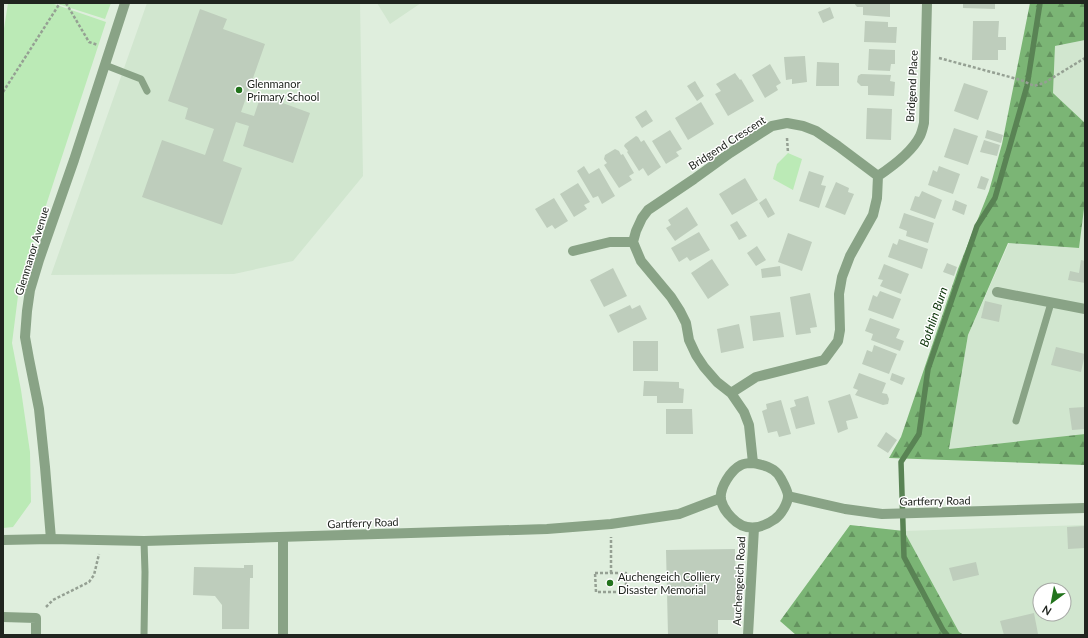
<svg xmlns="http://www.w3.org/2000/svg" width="1088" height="638" viewBox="0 0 1088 638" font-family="Lato,sans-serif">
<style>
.built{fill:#d1e6cf;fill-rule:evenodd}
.green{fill:#bbeab6}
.forest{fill:url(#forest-firs)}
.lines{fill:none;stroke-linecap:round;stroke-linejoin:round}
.stream{stroke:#598354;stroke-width:5.5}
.building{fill:#becdbc}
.path{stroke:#95a093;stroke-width:2.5;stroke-dasharray:3 2;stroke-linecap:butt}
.service{stroke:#89a386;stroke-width:7}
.minor{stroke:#89a386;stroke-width:10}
.tertiary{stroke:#89a386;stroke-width:10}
.poi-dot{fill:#22731c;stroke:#fff;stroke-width:1.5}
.labels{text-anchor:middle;stroke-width:3;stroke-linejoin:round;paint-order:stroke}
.poi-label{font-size:11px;fill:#20251f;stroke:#fff;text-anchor:start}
.street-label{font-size:11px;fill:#20251f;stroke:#fff}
.water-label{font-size:12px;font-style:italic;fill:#0b3408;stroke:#fff}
</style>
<defs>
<pattern id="forest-firs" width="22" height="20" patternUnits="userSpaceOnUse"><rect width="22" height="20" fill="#7bb575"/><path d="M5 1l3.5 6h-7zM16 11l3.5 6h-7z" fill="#64935f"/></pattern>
</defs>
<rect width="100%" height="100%" fill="#dfeedd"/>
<!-- built -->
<path class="built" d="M147 3H360L363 176 293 261 234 274 51 275Z
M377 3H421L390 24Z
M1085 40V123L1053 93 1055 46Z
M1085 201V434L949 449 968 335 1009 243 1078 248Z
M1085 525V635H964L959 632 904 531ZM1040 590H1064V614H1040Z"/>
<!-- green -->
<path class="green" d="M8 3H51L106 22 19 288 12 343 21 390 30 452 31 502 13 527 3 528V35Z
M55 3H111L105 19Z
M788 153 802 159 793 190 773 179 777 164Z"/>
<!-- forest -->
<path class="forest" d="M1030 3H1085V40L1055 46 1053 93 1085 123V201L1079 248 1008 243 968 335 949 449 1085 434V465L889 458 901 437 958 269 989 191 1002 144Z
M850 525 904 531 959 632 964 635H796L780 621Z"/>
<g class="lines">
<!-- stream -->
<path class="stream" d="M947 635 943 630 904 557 901 462 919 434 928 369 977 226 995 198 1027 86 1040 3"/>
</g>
<!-- building -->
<path class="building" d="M854 3H890V17L863 15V7H857Z
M963 3H995V9L963 8Z
M830 7 834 18 823 23 818 12Z
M200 9 227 19 223 29 265 44 241 112 254 116 261 95 310 113 293 163 243 146 249 126 236 122 223 161 242 168 222 225 142 197 162 140 205 155 214 129 185 119 188 108 168 101Z
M865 21 888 22V27H897L896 43 864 42Z
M973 21H999L998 37H1006V50H998V60H972Z
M869 49 895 50V64H891L890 71 868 70Z
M805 56 807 82 792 84V79L786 80 784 57Z
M817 62 839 63V86H816Z
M770 64 781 83 776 86 778 90 765 98 752 75Z
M735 73 740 80 741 79 754 101 728 116 715 94 721 91 716 84Z
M861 74 891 75 890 81 895 82 894 96 868 95V86H861L857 82 858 76Z
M695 81 704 96 697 101 687 86Z
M964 83 988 91 978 120 954 111Z
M701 102 714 124 688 140 675 118Z
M867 108 892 109 891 140 866 139Z
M646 110 653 121 642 128 635 117Z
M954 128 978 136 968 165 944 157Z
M670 130 682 149 676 152 679 156 666 164 652 141Z
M987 130 1003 135 1001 143 985 138Z
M636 136 638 137 641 142 644 140 661 167 648 176 643 168 639 171 627 152 628 151 624 146 625 144Z
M984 140 1000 145 997 156 980 152Z
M615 149 619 151 621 155 623 154 634 173 629 176 632 180 619 188 604 165 607 163 604 159 605 155Z
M584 166 589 174 599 168 615 196 602 204 598 196 593 198 577 171Z
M939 166 960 174 953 194 928 185 933 170 937 172Z
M809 171 824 176 821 185 826 186 819 208 799 201Z
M981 176 989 179 985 190 977 188Z
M745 178 758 200 732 215 719 194Z
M836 182 849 188 848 192 854 194 845 215 825 207Z
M578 183 590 202 584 205 587 209 574 217 560 194Z
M922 191 942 200 935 219 910 210 915 196 919 197Z
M554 198 568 221 555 229 552 225 547 228 535 209Z
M766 198 775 214 768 218 759 203Z
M955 200 967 205 964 215 952 210Z
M687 207 698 225 675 241 666 228 671 225 668 220Z
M904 213 934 223 928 243 906 236 907 231 899 228Z
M737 221 747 236 739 240 730 225Z
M699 232 710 250 690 261 687 257 679 262 671 248Z
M788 233 812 242 802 271 778 262Z
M899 239 928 249 922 269 888 257 893 243 897 245Z
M757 246 766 260 756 266 747 253Z
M712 259 729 285 708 299 691 273Z
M1081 260 1085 261V283L1068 280 1070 271 1079 273Z
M947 263 957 267 954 276 943 272Z
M884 264 909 274 901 294 880 286 883 280 878 279Z
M780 266 781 276 762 278 761 269Z
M613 268 627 296 604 307 590 280Z
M880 291 901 299 893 319 868 310 873 295 877 297Z
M810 293 817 327 810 328 811 333 796 335 790 297Z
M985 301 1002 305 999 322 981 318Z
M630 305 632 309 640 305 647 319 618 333 609 315Z
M780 312 784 337 753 341 750 316Z
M870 318 900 329 896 338 904 341 900 351 871 340 873 334 865 331Z
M739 324 744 348 721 353 717 329Z
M633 341H658V371H633Z
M874 345 897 354 889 374 862 364 867 350 872 352Z
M1056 347 1085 354 1081 372 1051 365Z
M859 373 886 383 882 393 887 394 889 399 888 404 883 405 855 395 858 390 853 388Z
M892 373 905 378 902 385 890 380Z
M644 381 679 382V388L684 389 683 403H657V396H643Z
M850 394 858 418 846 421 848 429 838 433 828 401Z
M808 396 815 424 796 429 790 408 796 406 794 400Z
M781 400 791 434 779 437 777 431 768 433 762 411 767 409 766 404Z
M1085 407V429L1072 430 1069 408Z
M666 409H692L693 434H666Z
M886 432 897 440 888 453 877 446Z
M1085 526V548L1068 549 1067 527Z
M735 549 737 620H718V635H668L666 550Z
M976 562 979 575 953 581 949 568Z
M244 565H253V578H250L249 629H222V605L215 596 193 595 194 567 244 568Z
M1034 613 1038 634 1004 635 1000 621Z"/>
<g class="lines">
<!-- path -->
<path class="path" d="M66 3 89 42 98 45
M939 58 1021 80 1034 86 1044 83 1085 58
M3 92 60 3
M787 138 788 153
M595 573H626V592H596Z
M611 573V537
M46 607 53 600 89 582 94 575 99 554"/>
<!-- service -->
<path class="service" d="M105 65 141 79 147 91
M1016 421 1051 303
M144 541 145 572 144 635"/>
<!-- minor -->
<path class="minor" d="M878 176C893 166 912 152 920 136 922 132 923 127 924 123L927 3
M573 251 610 242H633
M997 292 1085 309
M731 393 717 382 704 367 696 355 689 340 686 323 680 311 671 297 641 261 633 242 636 231 642 218 648 210 694 179 730 153 772 126 787 123 803 126 816 131 838 146 878 176 877 198 873 215 850 256 842 277 839 294 840 330 838 341 824 360 756 377 731 393 744 412 749 425 753 463
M283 537V635
M51 539 45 467 39 409 29 359 25 337 27 311 30 290 39 260 74 160 125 3
M3 617 36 618V635
M748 635 754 528"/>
<!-- tertiary -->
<path class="tertiary" d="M753 463C762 465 771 466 778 474 781 478 788 491 788 496 788 503 781 515 775 519 761 529 745 532 732 518 726 512 723 508 721 500 719 488 731 470 741 465 745 463 749 463 753 463Z
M788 496 845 509 882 514 1085 508
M3 540 51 539 144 541 547 529 611 524 679 514 721 498"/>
</g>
<!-- markers -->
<g class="poi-dot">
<circle cx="239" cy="90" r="4"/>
<circle cx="610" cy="583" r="4"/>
</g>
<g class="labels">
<!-- poi labels -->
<g class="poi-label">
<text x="247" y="88">Glenmanor<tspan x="247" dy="13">Primary School</tspan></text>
<text x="618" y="581">Auchengeich Colliery<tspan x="618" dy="13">Disaster Memorial</tspan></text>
</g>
<!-- street labels -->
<g class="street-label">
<text transform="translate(912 86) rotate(-87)" y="4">Bridgend Place</text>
<text transform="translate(727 143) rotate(-33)" y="4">Bridgend Crescent</text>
<text transform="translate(32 251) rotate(-73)" y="4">Glenmanor Avenue</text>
<text transform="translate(935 501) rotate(-1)" y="4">Gartferry Road</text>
<text transform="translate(363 523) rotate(-2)" y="4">Gartferry Road</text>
<text transform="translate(739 581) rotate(-87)" y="4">Auchengeich Road</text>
</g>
<!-- water labels -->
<g class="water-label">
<text transform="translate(934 317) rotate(-71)" y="4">Bothlin Burn</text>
</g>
</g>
<!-- border -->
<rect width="1088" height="638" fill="none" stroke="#20251f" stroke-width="8"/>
<!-- north arrow -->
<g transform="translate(1052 602) rotate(212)"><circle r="19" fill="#ffffff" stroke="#a6a8a5"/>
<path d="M0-3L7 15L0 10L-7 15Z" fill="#22731c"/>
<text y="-6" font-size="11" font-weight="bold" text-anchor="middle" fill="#20251f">N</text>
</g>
</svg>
